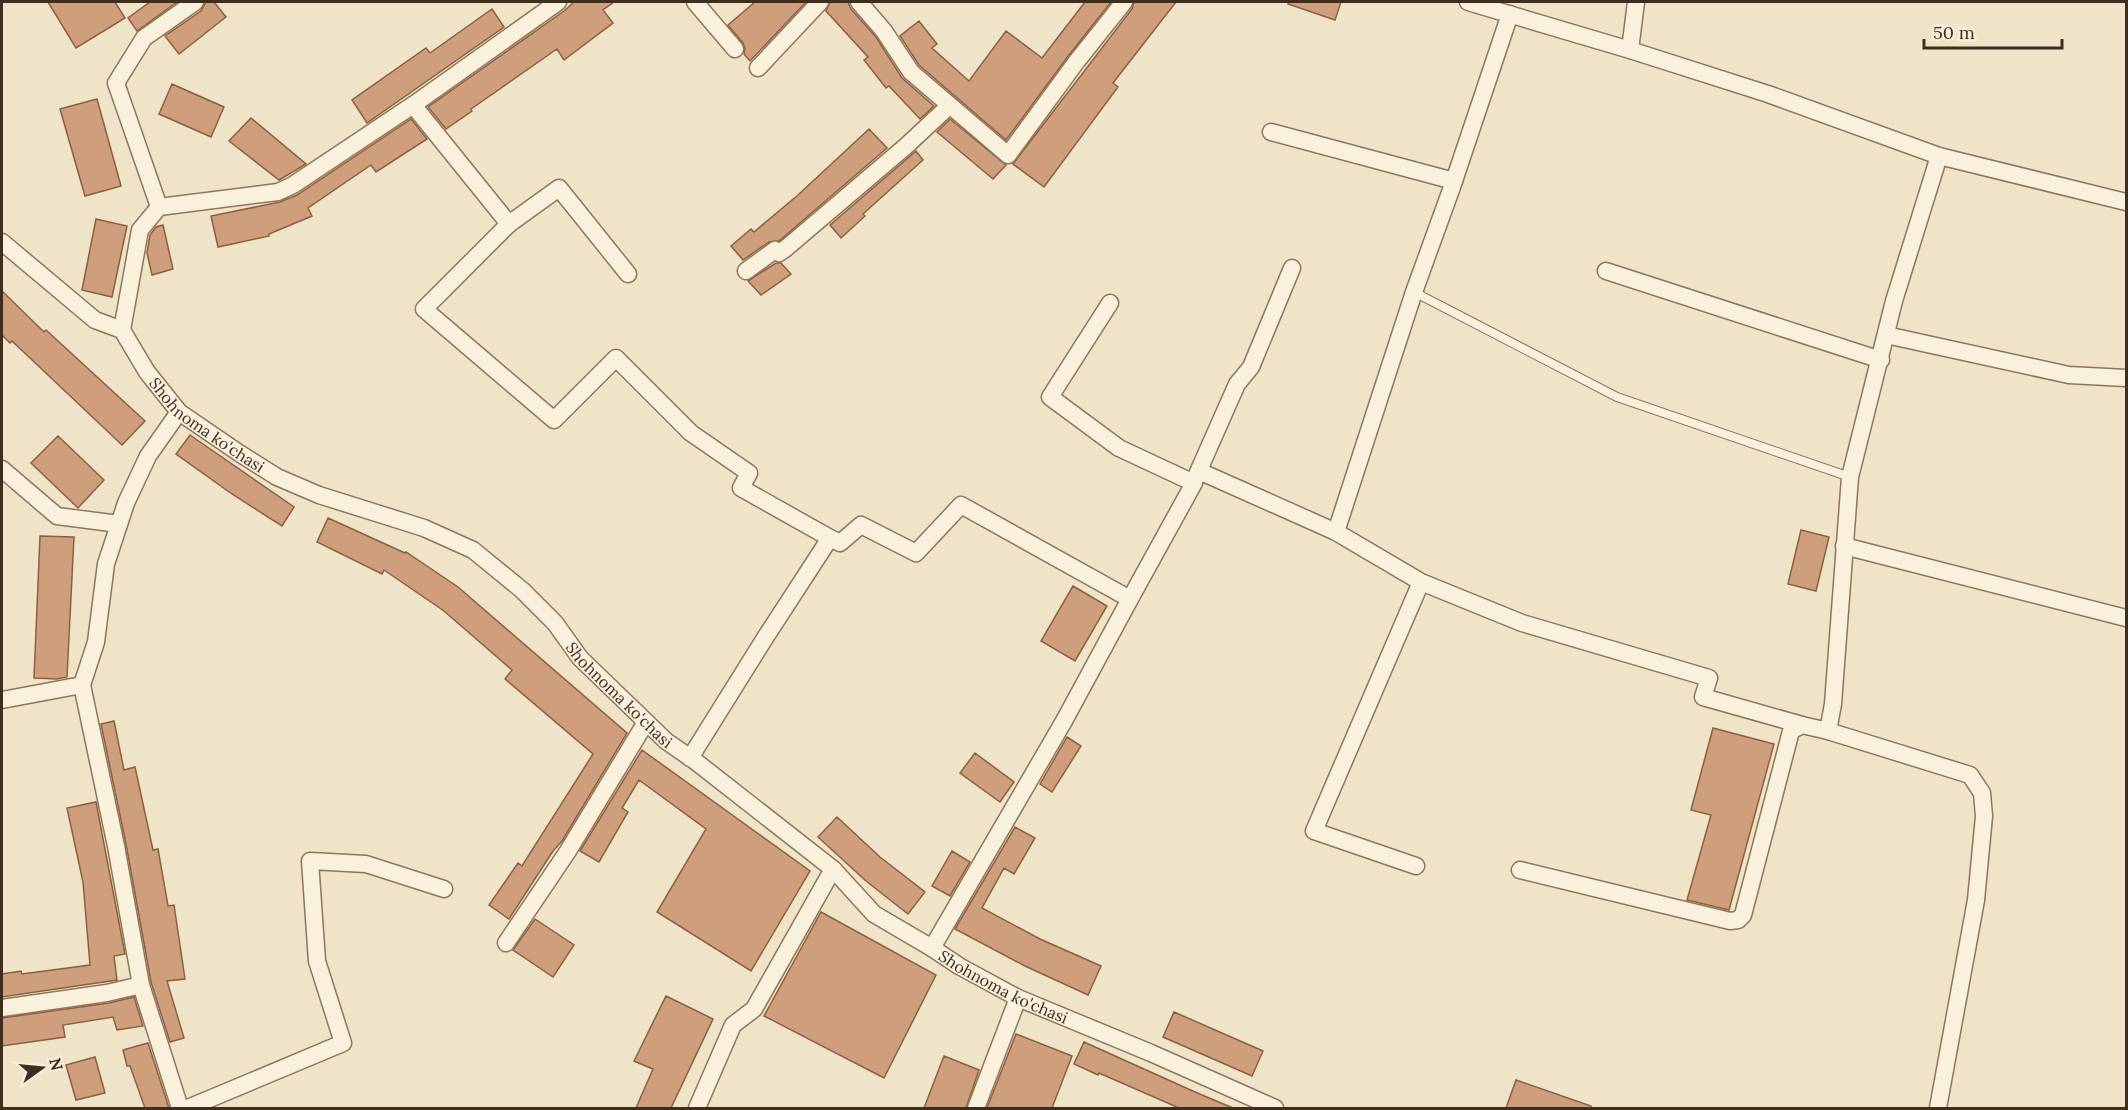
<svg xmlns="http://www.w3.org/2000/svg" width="2128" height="1110" viewBox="0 0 2128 1110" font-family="Lora,serif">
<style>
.building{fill:#cf9f7d;stroke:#8d5f41;stroke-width:1.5}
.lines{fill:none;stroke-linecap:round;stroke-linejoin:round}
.service-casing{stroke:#8d765c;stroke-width:10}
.minor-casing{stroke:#8d765c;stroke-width:19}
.service{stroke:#faf1dc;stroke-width:8}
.minor{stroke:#faf1dc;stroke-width:16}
.labels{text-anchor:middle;stroke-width:4.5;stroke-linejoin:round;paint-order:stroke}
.street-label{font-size:16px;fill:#3d2e20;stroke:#f7eed8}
</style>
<rect width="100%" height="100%" fill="#f0e4c8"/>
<!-- building -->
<path class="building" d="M48 2H115L125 18 76 48Z
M150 2H177L137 31 128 18Z
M206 2H214L226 17 179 54 165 36 201 11Z
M574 2H614L603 10 613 23 564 60 557 49 471 109 472 111 446 129 428 107 564 11Z
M755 2H806L750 61 744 54 745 48 743 43 728 25Z
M830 2H848L851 9 876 37 902 78 934 106 920 119 889 86 886 88 864 60 868 57 826 11Z
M1085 2H1111L1069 55 1006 140 919 65 900 36 919 21 937 44 932 48 969 81 1006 31 1042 58Z
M1134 2H1176L1113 83 1118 87 1044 187 1013 164 1132 9Z
M1288 2H1341L1335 20 1288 4Z
M492 9 504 27 367 123 352 100 426 48 430 53Z
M172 84 224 107 211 137 159 114Z
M97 99 121 186 85 196 60 109Z
M251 118 306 164 279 180 229 141Z
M411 119 427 139 376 172 371 165 308 208 312 216 269 234V236L218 247 211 216 280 202 297 195Z
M950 119 1006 165 993 179 937 132Z
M869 129 887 148 779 241 769 242 743 260 731 246 751 229 754 232 798 195Z
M916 151 923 160 863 214 865 216 841 238 830 225Z
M96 219 127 226 112 297 82 290Z
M163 225 173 269 152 275 147 253 150 235 156 227Z
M776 263H781L791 274 761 295 748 281Z
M2 291 44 332 46 330 145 421 122 445 12 341 10 343 2 335Z
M190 435 294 507 282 526 232 494 176 454Z
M58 436 104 480 78 508 31 463Z
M328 518 405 553 406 552 458 587 627 733 562 841 553 851 509 919 489 905 518 863 522 866 593 754 505 679 512 670 444 611 384 570 382 574 317 542Z
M1801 530 1829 537 1816 591 1788 584Z
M40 536 74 537 67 677 57 679 34 678Z
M1073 586 1107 606 1075 661 1041 641Z
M114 721 124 770 135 767 153 850 158 849 168 906 174 905 185 979 167 981 184 1038 170 1042 151 982 126 844 101 724Z
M1713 728 1774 744 1729 910 1687 900 1711 815 1691 810Z
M1067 737 1081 746 1052 792 1040 784Z
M642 750 810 871 751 971 657 912 706 829 639 780 622 808 628 812 599 862 580 851Z
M975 753 1014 782 1000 802 960 773Z
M96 802 125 954 114 956 117 980 2 997V974L21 971 22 974 90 965 83 882 67 808Z
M837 817 880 857 925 892 908 914 866 881 818 837Z
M1015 827 1035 838 1014 874 1004 868 982 908 1040 939 1101 966 1088 995 1025 966 955 929Z
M952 851 970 862 950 896 932 886Z
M821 912 936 975 884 1078 764 1016Z
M535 919 574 945 553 977 513 950Z
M666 996 713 1019 671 1108H636L653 1069 634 1061Z
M134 997 143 1026 117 1030 113 1017 63 1025 65 1037 2 1046V1018L109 1003Z
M1174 1012 1263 1051 1252 1076 1163 1037Z
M1016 1034 1072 1056 1052 1108H987Z
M1084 1042 1195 1092 1233 1108H1179L1099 1073 1098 1075 1074 1064Z
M148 1043 169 1108H145L130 1066H127L123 1050Z
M944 1056 979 1070 966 1108H924Z
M95 1057 105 1093 76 1100 66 1065Z
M1516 1080 1591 1106V1108H1506Z"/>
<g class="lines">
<!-- service casing -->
<g class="service-casing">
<path id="service" d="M1414 292 1617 397 1850 477"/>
</g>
<!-- minor casing -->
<g class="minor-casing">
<g id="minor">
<path d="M695 2 735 49"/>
<path d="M859 2 884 31 911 72 1008 155 1077 61 1124 2"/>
<path d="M1468 2 1630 50 1768 94 1939 156 2126 202"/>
<path d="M1630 50 1636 2"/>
<path d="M758 68 820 2"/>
<path d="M413 105 509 224 559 188 628 274"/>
<path d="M1271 132 1454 181"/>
<path d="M159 207 116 83 144 38 195 2"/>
<path d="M509 224 424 309 554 420 616 358 691 433 749 473 741 488 830 538"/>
<path id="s1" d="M2 242 95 320 122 330 147 372 179 412 239 453 277 477 319 495 424 528 473 550 522 590 555 623 580 658 666 741 695 761 833 869 874 914 932 948 959 966 1018 998 1151 1053 1275 1108"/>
<path d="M746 271 775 250 779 253 785 249 905 147 949 106"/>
<path d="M1606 271 1881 360"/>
<path d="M1110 303 1050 397 1119 448 1194 483 1130 599"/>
<path d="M122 330 140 230 159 207 278 192 293 185 413 105 558 2"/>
<path d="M1886 335 2069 375 2126 378"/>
<path d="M2 469 57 516 119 524"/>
<path d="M1199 471 1336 532 1421 582 1522 623 1709 678 1703 697 1802 725"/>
<path d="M1195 479 1237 384 1251 367 1292 268"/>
<path d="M1336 532 1414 292 1452 187 1510 14"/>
<path d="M1844 546 2126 618"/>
<path d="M2 700 82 685"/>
<path d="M690 758 765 638 830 538 840 543 861 525 916 553 961 505 1130 599 1064 721 932 948"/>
<path d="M1416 866 1314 831 1421 582"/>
<path d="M1520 870 1730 921 1738 920 1743 915 1791 731 1802 725 1828 731"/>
<path d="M506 943 568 851 646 722"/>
<path d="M141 985 116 846 82 685 96 642 106 564 126 503 148 456 179 412"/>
<path d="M2 1008 107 993 141 985 180 1108"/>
<path d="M188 1108 343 1043 317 961 310 861 366 864 444 889"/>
<path d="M697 1108 733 1025 754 1009 833 869"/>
<path d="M976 1108 1018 998"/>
<path d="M1938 1108 1976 900 1984 816 1982 793 1970 775 1828 731 1833 704 1850 477 1894 301 1939 156"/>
</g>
</g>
<!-- service -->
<use href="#service" class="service"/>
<!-- minor -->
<use href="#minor" class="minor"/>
</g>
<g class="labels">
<!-- street labels -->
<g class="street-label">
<text dy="6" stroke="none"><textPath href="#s1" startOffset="280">Shohnoma ko'chasi</textPath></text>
<text dy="6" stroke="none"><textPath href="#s1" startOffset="784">Shohnoma ko'chasi</textPath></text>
<text dy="6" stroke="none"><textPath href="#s1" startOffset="1270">Shohnoma ko'chasi</textPath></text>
</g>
</g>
<!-- border -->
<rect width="2128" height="1110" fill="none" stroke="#3d2e20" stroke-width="6"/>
<!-- north arrow -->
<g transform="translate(42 1068) rotate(75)" stroke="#f7eed8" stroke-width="4.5" paint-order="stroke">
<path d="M0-4.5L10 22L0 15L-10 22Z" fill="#3d2e20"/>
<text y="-9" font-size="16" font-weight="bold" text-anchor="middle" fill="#3d2e20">N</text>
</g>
<!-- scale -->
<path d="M1924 39v9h138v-9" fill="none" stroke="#3d2e20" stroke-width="3"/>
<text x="1933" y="39" font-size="18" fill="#3d2e20" stroke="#f7eed8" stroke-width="4.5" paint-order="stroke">50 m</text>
</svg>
